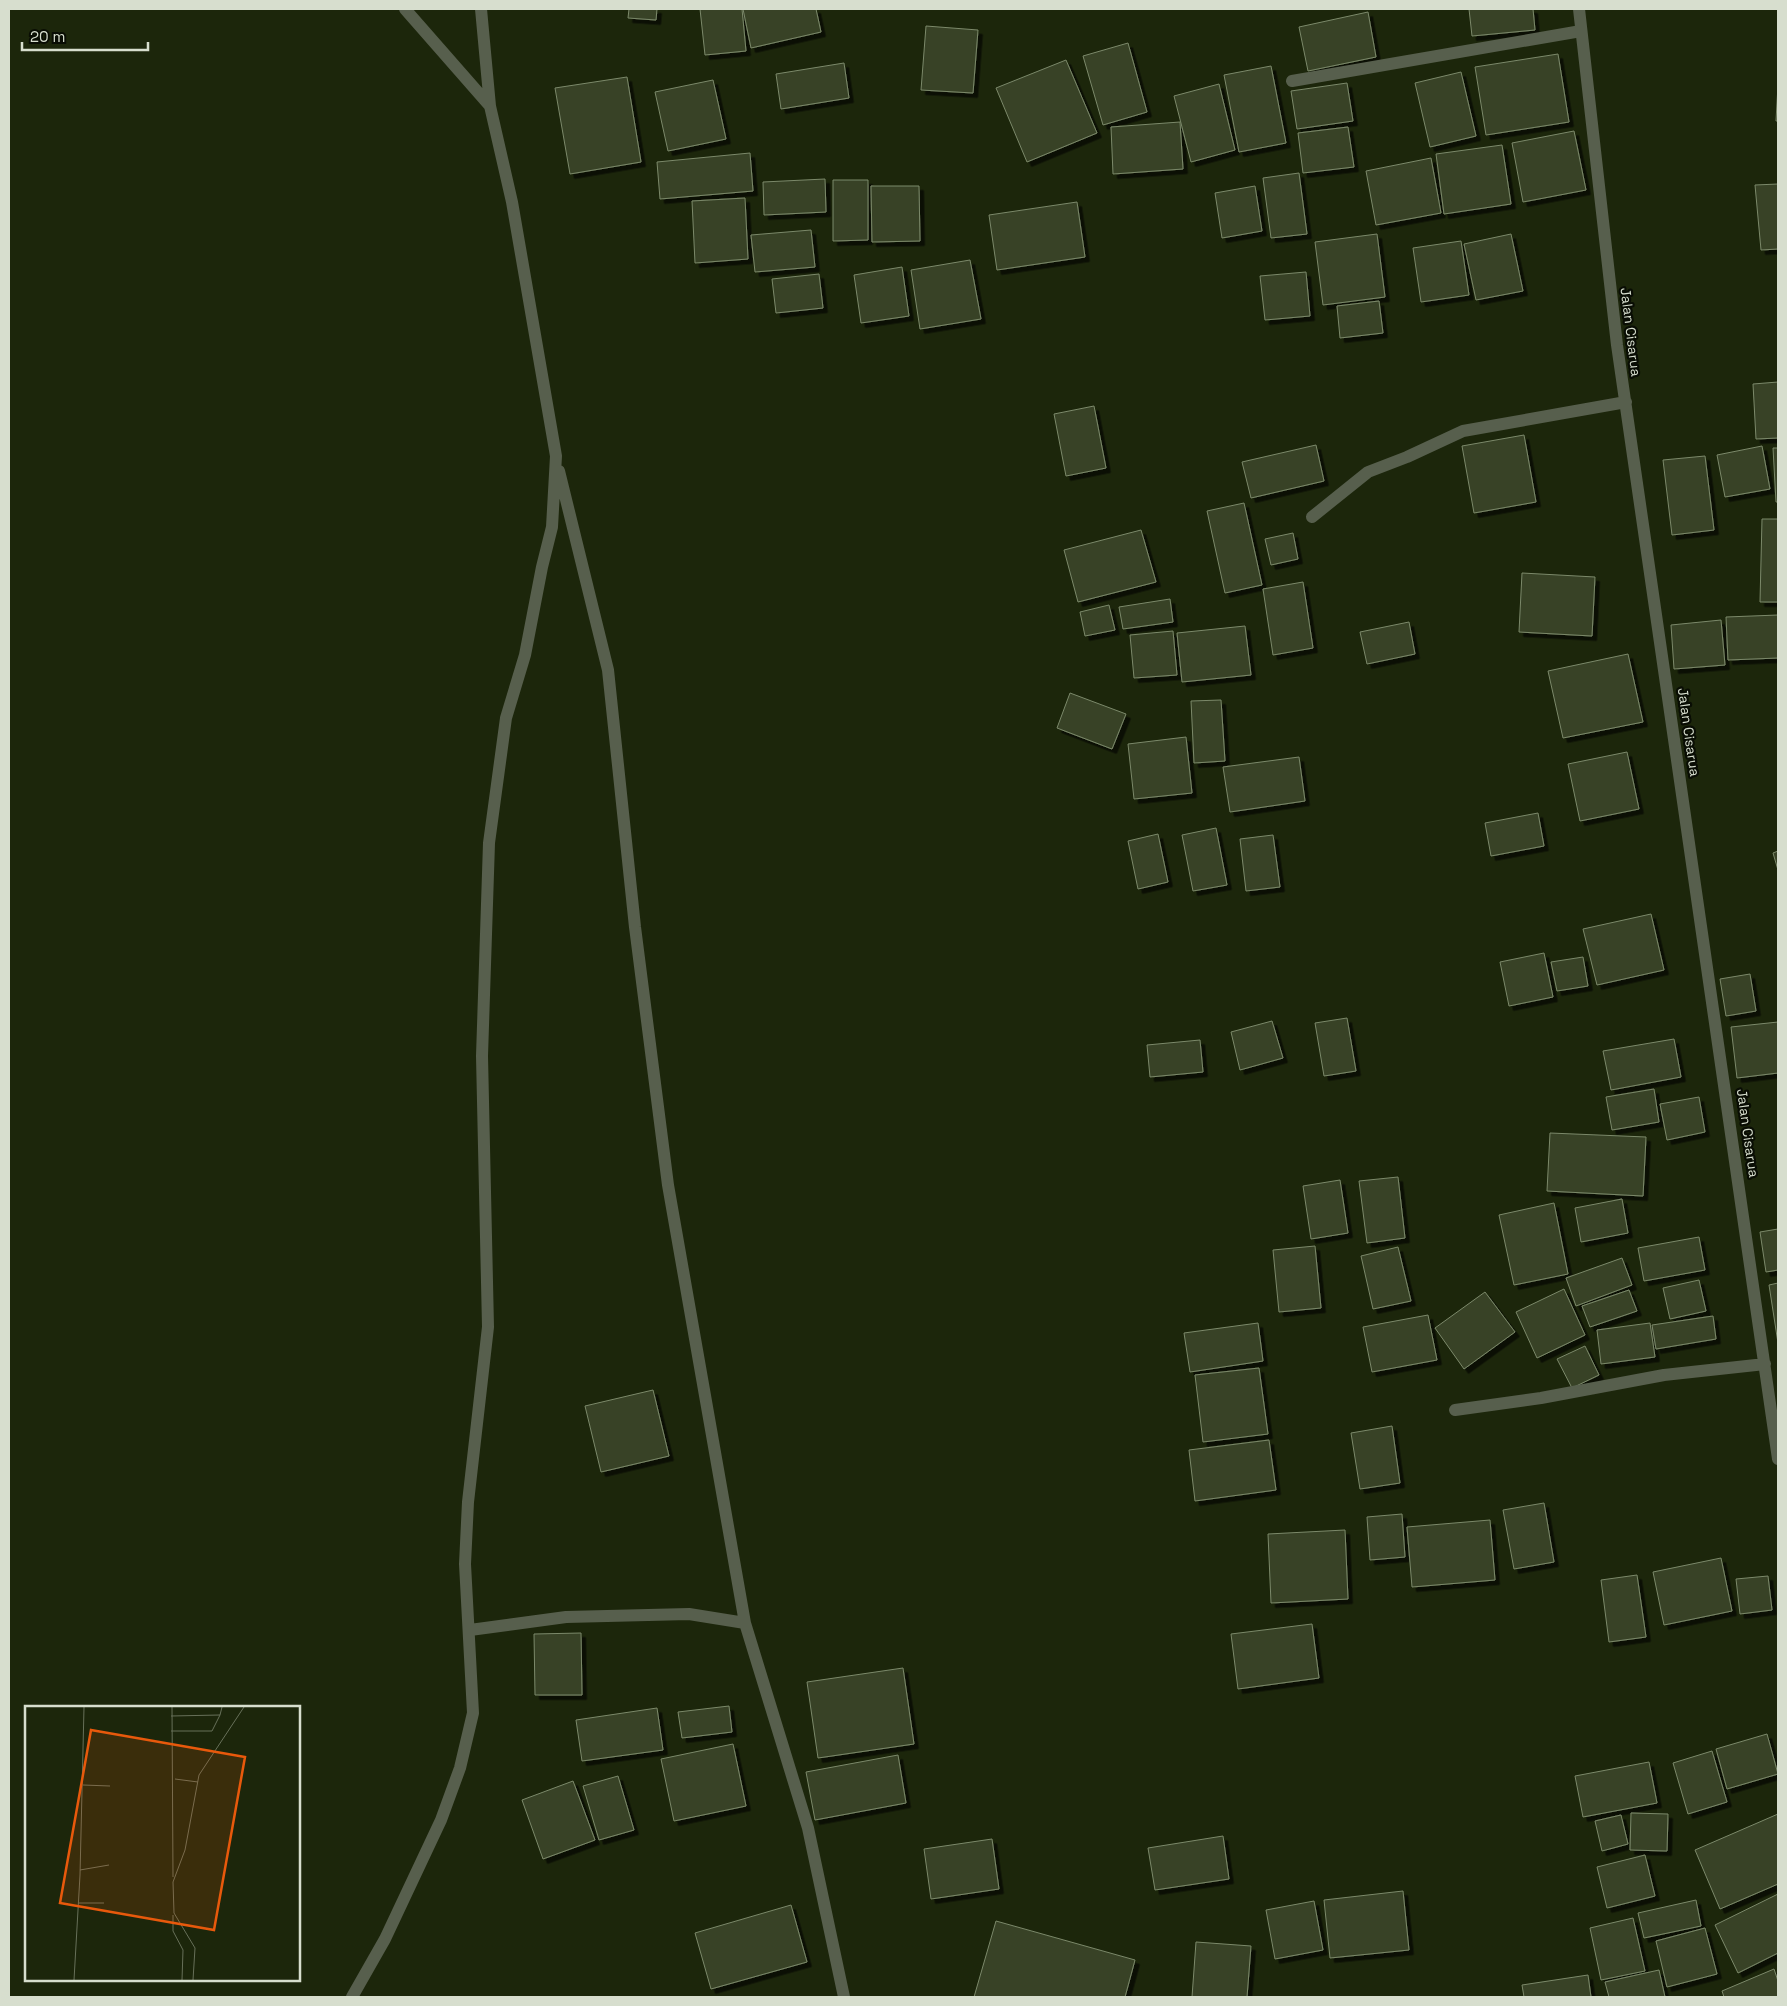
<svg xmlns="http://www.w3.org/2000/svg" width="1787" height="2006" viewBox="0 0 1787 2006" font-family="'Space Grotesk',sans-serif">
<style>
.building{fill:#374227;stroke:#7c896a;filter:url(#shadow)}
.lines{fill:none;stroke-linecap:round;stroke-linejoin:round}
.minor{stroke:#575f4d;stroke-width:12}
.labels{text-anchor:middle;stroke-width:4.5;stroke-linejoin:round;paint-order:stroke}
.street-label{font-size:14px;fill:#d7dece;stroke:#090d04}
.inset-road{fill:none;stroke:#677059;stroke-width:1}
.view{fill:#e8590c;fill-opacity:0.15;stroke:#e8590c;stroke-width:2.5}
.inset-edge{fill:none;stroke:#d7dece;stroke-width:2.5}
</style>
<defs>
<filter id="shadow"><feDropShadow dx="4.5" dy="4.5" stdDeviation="0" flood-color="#0009"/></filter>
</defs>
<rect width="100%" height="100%" fill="#1c260b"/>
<!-- building -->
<path class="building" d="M629 9H657L656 20 628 18Z
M700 9H742L746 51 705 55Z
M743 9H816L821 32 751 48Z
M1469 9H1533L1535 30 1472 36Z
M1368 12 1376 57 1308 71 1299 27Z
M926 26 978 30 973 93 921 90Z
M1128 43 1147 112 1103 125 1083 56Z
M1558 54 1569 122 1486 135 1475 67Z
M1066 60 1097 133 1027 162 996 88Z
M844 63 849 98 781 109 776 74Z
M1271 66 1286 143 1239 152 1224 75Z
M1461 72 1476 136 1430 147 1415 83Z
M627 77 641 162 570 174 555 88Z
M713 80 726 139 668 151 655 92Z
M1347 83 1353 121 1297 129 1291 91Z
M1219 84 1235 150 1191 162 1174 96Z
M1778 85V121H1776Z
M1180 122 1183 169 1113 174 1111 127Z
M1348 127 1354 167 1303 173 1298 133Z
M1574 131 1586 190 1523 202 1512 143Z
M1502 145 1511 204 1444 214 1436 154Z
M750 153 753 191 660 199 657 162Z
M1431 158 1441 213 1376 225 1366 171Z
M1299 173 1307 234 1271 238 1263 178Z
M825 179 826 212 764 215 763 182Z
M833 180H868V240L833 241Z
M1778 184V249L1761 250 1755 185Z
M871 186H919L920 241 872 242Z
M1255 186 1262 231 1222 238 1215 193Z
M745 198 748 259 695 263 692 201Z
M1077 202 1085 257 997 270 989 215Z
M811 230 815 267 755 272 751 235Z
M1377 234 1385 297 1323 305 1315 242Z
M1511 234 1523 291 1476 300 1464 244Z
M1461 241 1469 295 1421 302 1413 248Z
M970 260 981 319 920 329 911 270Z
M902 267 909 316 861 323 854 275Z
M1306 272 1310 316 1265 320 1260 276Z
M819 274 823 308 776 313 772 279Z
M1379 301 1383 333 1340 338 1337 306Z
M1778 382V438L1756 439 1753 384Z
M1094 406 1106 468 1066 476 1054 414Z
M1524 435 1536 502 1474 513 1462 446Z
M1316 445 1324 481 1251 498 1242 462Z
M1762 446 1770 489 1725 497 1717 455Z
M1773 448H1778V502H1776Z
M1705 456 1714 530 1672 535 1663 460Z
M1244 503 1262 585 1225 593 1207 511Z
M1762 519H1778V602H1760Z
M1141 530 1156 582 1078 602 1064 550Z
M1293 533 1298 559 1271 565 1265 539Z
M1522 573 1595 577 1592 636 1519 632Z
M1303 582 1313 648 1273 655 1263 589Z
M1170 599 1173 622 1123 629 1119 607Z
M1109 605 1115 630 1085 636 1080 612Z
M1778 615V658L1728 660 1726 617Z
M1721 620 1725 665 1674 669 1671 625Z
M1409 622 1415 654 1367 664 1360 632Z
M1245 626 1251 675 1182 682 1177 633Z
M1173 631 1177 675 1134 678 1130 635Z
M1628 654 1643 722 1563 738 1548 671Z
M1070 693 1126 714 1112 749 1057 728Z
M1221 700 1225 761 1194 763 1191 701Z
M1186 737 1192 793 1134 799 1128 744Z
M1627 752 1639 809 1580 821 1568 764Z
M1299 757 1305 801 1230 812 1223 767Z
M1538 813 1544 846 1491 856 1485 823Z
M1216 828 1227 885 1193 891 1182 835Z
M1158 834 1168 882 1138 889 1128 841Z
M1273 835 1280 887 1246 891 1240 839Z
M1778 851V870L1773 853Z
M1651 914 1664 970 1597 985 1583 929Z
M1544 953 1553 997 1509 1006 1500 962Z
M1583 957 1588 986 1557 991 1551 962Z
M1750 974 1756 1011 1726 1016 1720 979Z
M1347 1018 1356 1071 1324 1076 1315 1023Z
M1272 1021 1283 1058 1240 1070 1231 1032Z
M1778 1022V1073L1737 1078 1731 1027Z
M1674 1039 1681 1077 1611 1090 1603 1051Z
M1200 1040 1203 1072 1150 1077 1147 1045Z
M1654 1089 1659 1122 1612 1130 1606 1097Z
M1699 1097 1705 1132 1667 1140 1660 1104Z
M1550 1133 1646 1137 1643 1196 1547 1191Z
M1398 1177 1405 1238 1367 1243 1359 1181Z
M1340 1180 1348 1233 1311 1239 1303 1186Z
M1622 1199 1628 1233 1581 1242 1575 1208Z
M1554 1203 1568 1274 1514 1285 1499 1215Z
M1778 1229V1270L1766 1272 1760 1232Z
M1699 1237 1705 1270 1644 1281 1638 1248Z
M1315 1246 1321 1308 1279 1312 1273 1250Z
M1398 1247 1411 1301 1373 1309 1361 1256Z
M1622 1258 1632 1285 1576 1306 1566 1278Z
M1699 1280 1706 1311 1670 1319 1663 1288Z
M1778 1283V1343L1769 1285Z
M1564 1289 1585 1335 1537 1358 1516 1312Z
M1629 1290 1637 1311 1590 1327 1582 1306Z
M1485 1292 1515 1332 1464 1369 1435 1328Z
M1428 1315 1437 1360 1372 1372 1363 1327Z
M1713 1316 1716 1339 1656 1349 1652 1325Z
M1258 1323 1263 1361 1190 1372 1184 1333Z
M1650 1323 1655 1357 1601 1364 1597 1330Z
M1585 1346 1599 1375 1572 1388 1557 1359Z
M1259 1368 1268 1434 1203 1442 1195 1375Z
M653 1390 669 1456 601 1472 585 1406Z
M1392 1426 1400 1483 1360 1489 1351 1433Z
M1269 1440 1276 1490 1195 1501 1189 1450Z
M1544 1503 1554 1562 1514 1569 1503 1510Z
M1402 1514 1405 1557 1370 1560 1367 1517Z
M1490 1520 1495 1580 1412 1587 1407 1527Z
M1345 1530 1348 1599 1271 1603 1268 1534Z
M1721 1558 1732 1611 1664 1625 1653 1572Z
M1637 1575 1646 1637 1609 1642 1601 1580Z
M1768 1576 1772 1610 1740 1614 1736 1579Z
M1312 1624 1319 1678 1238 1689 1231 1634Z
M581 1633 582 1695H535L534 1634Z
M903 1668 914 1744 818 1758 807 1682Z
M729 1706 732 1732 682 1738 678 1712Z
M657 1708 663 1750 582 1761 576 1720Z
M1767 1734 1778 1774 1727 1789 1716 1749Z
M733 1744 746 1806 674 1821 661 1759Z
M1712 1751 1727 1802 1688 1814 1673 1763Z
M898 1755 906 1803 815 1820 806 1772Z
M1649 1762 1657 1803 1583 1817 1575 1776Z
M618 1776 634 1830 599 1840 583 1786Z
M573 1781 595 1840 543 1859 522 1800Z
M1631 1813 1668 1814 1667 1851 1630 1850Z
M1778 1814V1884L1720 1909 1695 1850Z
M1621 1815 1628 1844 1602 1851 1595 1821Z
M1223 1836 1229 1879 1155 1890 1148 1848Z
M992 1839 999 1889 931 1899 924 1849Z
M1645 1855 1655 1896 1607 1908 1597 1867Z
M1403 1891 1409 1950 1330 1958 1324 1900Z
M1778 1894V1953L1738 1973 1715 1925Z
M1696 1900 1701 1926 1644 1938 1638 1913Z
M1314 1901 1323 1950 1275 1959 1266 1910Z
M791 1905 807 1962 711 1989 695 1933Z
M1633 1918 1645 1971 1601 1980 1590 1928Z
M996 1921 1135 1960 1125 1997H974Z
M1705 1928 1717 1974 1667 1987 1656 1941Z
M1196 1942 1251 1946 1247 1997H1192Z
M1774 1969 1778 1981V1997H1724L1722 1991Z
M1659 1970 1665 1997H1609L1605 1982Z
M1588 1975 1591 1997H1524L1522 1985Z"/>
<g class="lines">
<!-- minor -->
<path class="minor" d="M481 9 490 106
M1579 9 1617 345 1778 1459
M1292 81 1581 31
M559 471 608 670 635 927 668 1185 745 1623 808 1828 844 1997
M1312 517 1368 472 1407 457 1463 431 1626 402
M1455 1410 1541 1398 1664 1375 1765 1364
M470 1630 566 1617 689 1614 745 1623
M352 1997 385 1939 441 1820 460 1768 473 1713 465 1564 468 1502 488 1327 482 1056 489 843 506 718 525 655 542 567 552 527 556 456 512 202 490 106 405 9"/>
</g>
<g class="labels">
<!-- street labels -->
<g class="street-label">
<text transform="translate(1631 332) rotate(83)" y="5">Jalan Cisarua</text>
<text transform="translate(1689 732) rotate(82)" y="5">Jalan Cisarua</text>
<text transform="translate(1748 1133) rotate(82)" y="5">Jalan Cisarua</text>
</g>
</g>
<!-- overview -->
<g transform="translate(25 1706)">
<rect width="275" height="275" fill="#1c260b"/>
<path class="inset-road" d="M147 1 148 171M146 10 195 9 197 1M146 25H187L195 9M150 73 173 76M58 79 85 80M55 164 84 159M53 197H79M148 209V225L158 244 157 274M49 274 55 169 59 1M168 274 170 242 149 207 148 176 160 144 174 69 219 1"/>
<path class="view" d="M66 24 220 51 189 224 35 197Z"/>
<rect width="275" height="275" class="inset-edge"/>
</g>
<!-- border -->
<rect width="1787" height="2006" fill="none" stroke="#d7dece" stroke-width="20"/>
<!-- scale -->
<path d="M22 42v8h126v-8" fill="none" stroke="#d7dece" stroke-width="2.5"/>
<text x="30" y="42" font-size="15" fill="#d7dece" stroke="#090d04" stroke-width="4" paint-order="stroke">20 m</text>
</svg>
